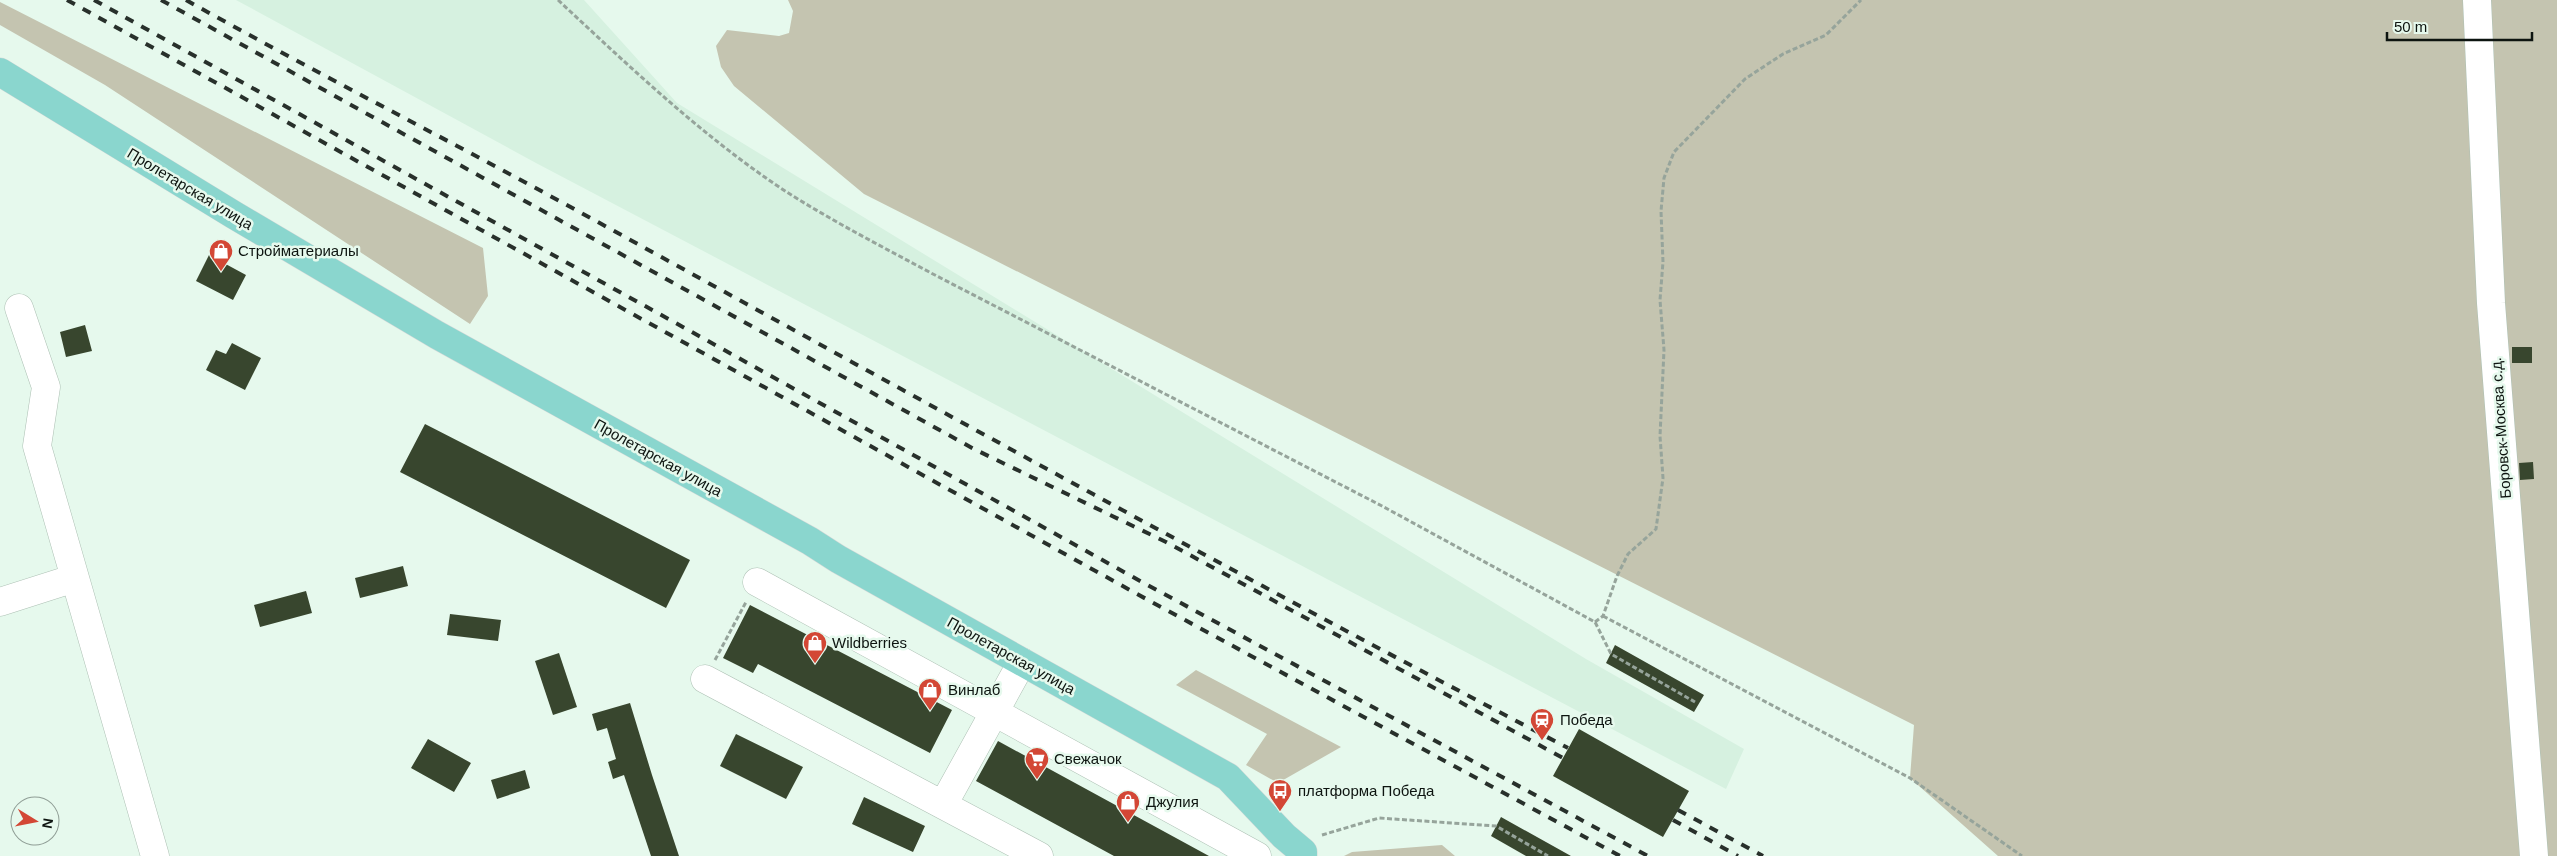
<svg xmlns="http://www.w3.org/2000/svg" width="2557" height="856" viewBox="0 0 2557 856" font-family="Arial,sans-serif">
<style>
.built{fill:#d6f1e0}
.green{fill:#c4c4b0}
.building{fill:#38462e}
.lines{fill:none;stroke-linecap:round;stroke-linejoin:round}
.minor-casing{stroke:#adc0b4;stroke-width:29}
.major-casing{stroke:#d8d9d9;stroke-width:29}
.path{stroke:#96a49b;stroke-width:3;stroke-dasharray:5 2.5;stroke-linecap:butt}
.minor{stroke:#fff;stroke-width:28}
.major{stroke:#8ad6ce;stroke-width:28}
.rail{stroke:#28302b;stroke-width:4;stroke-dasharray:9 9;stroke-linecap:butt}
.labels{text-anchor:middle;stroke-width:5;stroke-linejoin:round;paint-order:stroke}
.street-label{font-size:15px;fill:#0d1410;stroke:#e6f9ed}
.poi-label{font-size:15px;fill:#0d1410;stroke:#e6f9ed;text-anchor:start}
</style>
<rect width="100%" height="100%" fill="#e6f9ed"/>
<!-- built -->
<path class="built" d="M236 0H584L677 103 1586 659 1744 749 1726 789 536 163Z"/>
<!-- green -->
<path class="green" d="M788 0H2557V856H1998L1910 778 1914 725 864 194 734 86 721 67 716 46 727 30 779 36 789 33 793 11Z
M0 2 483 248 488 296 470 324 105 85 0 25Z
M1196 670 1341 747 1278 783 1246 765 1267 734 1176 685Z
M1442 845 1455 856H1344L1352 852Z"/>
<!-- building -->
<path class="building" d="M209 255 246 275 233 300 196 281Z
M85 325 92 351 66 357 60 332Z
M232 343 261 358 245 390 206 370 216 350 226 354Z
M2512 347H2532V363H2512Z
M425 424 690 560 666 608 400 472Z
M2533 462 2534 479 2520 480 2519 463Z
M403 566 408 586 360 598 355 578Z
M306 591 312 613 260 627 254 605Z
M750 605 952 710 930 753 758 664 753 673 723 658Z
M450 614 501 620 498 641 447 635Z
M1615 645 1704 695 1694 712 1606 663Z
M559 653 577 707 553 715 535 661Z
M630 703 652 775 679 856H651L624 775 613 779 608 762 616 759 607 728 597 731 592 714Z
M1579 729 1689 791 1663 837 1553 776Z
M736 734 803 767 786 799 720 766Z
M428 739 471 763 454 792 411 768Z
M998 741 1209 856H1114L976 781Z
M525 770 530 788 497 799 491 780Z
M864 797 925 826 913 852 852 824Z
M1501 817 1571 856H1526L1491 836Z"/>
<g class="lines">
<!-- minor casing -->
<g class="minor-casing">
<path id="minor" d="M2477 0 2491 303 2534 856
M19 308 46 387 37 446 155 856
M757 582 1257 856
M0 602 75 578
M705 679 943 805 1022 662
M943 805 1039 856"/>
</g>
<!-- major casing -->
<g class="major-casing">
<path id="major" d="M0 72 234 215 437 335 810 541 838 559 1228 777 1284 836 1303 852V856"/>
</g>
<!-- path -->
<path class="path" d="M558 0C630 67 700 134 782 189 830 220 881 246 931 273L1382 506 1595 622 1611 654 1695 702
M1603 616 1910 778 2022 856
M1595 622 1603 616 1617 576 1628 554 1656 529 1663 478 1660 436 1664 350 1660 300 1663 262 1661 211 1664 178 1674 152 1745 79 1783 54 1826 35 1861 0
M715 660 746 602
M1322 835 1379 818 1496 826 1548 856"/>
<!-- minor -->
<use href="#minor" class="minor"/>
<!-- major -->
<use href="#major" class="major"/>
<!-- rail -->
<path class="rail" d="M67 0 1137 594 1620 856
M94 0 1142 582 1648 856
M161 0 974 449 1166 542 1563 758
M186 0C322 76 460 146 596 221 919 399 1242 578 1568 748
M1678 810 1763 856
M1673 820 1738 856"/>
</g>
<!-- icons -->
<defs>
<g id="shop-pin" transform="scale(1.25)"><path d="M0 17L-7.5 6A9.5 9.5 0 1 1 7.5 6Z" fill="#d34735" stroke="#e6f9ed"/><path d="M-5-2.5h2.3a2.7 3.5 0 0 1 5.4 0H5L5.5 6h-11ZM-1.5-2.5h3a1.5 2.3 0 0 0-3 0Z" fill="#fff"/></g>
<g id="station-pin" transform="scale(1.25)"><path d="M0 17L-7.5 6A9.5 9.5 0 1 1 7.5 6Z" fill="#d34735" stroke="#e6f9ed"/><path d="M-3-6H3Q5-6 5-4V2Q5 4 3 4L4.5 6H3L1.5 4h-3L-3 6H-4.5L-3 4Q-5 4-5 2V-4Q-5-6-3-6ZM-3.5-4v3h7v-3ZM-3.5 1v1.5H-2V1ZM2 1v1.5H3.5V1Z" fill="#fff"/></g>
<g id="supermarket-pin" transform="scale(1.25)"><path d="M0 17L-7.5 6A9.5 9.5 0 1 1 7.5 6Z" fill="#d34735" stroke="#e6f9ed"/><path d="M-6-5.5h2.5l.6 2H6L4.5 2H-2.5L-4.4-4H-6ZM-1.5 3.2a1.3 1.3 0 1 0 .1 0ZM3 3.2a1.3 1.3 0 1 0 .1 0Z" fill="#fff"/></g>
<g id="bus-pin" transform="scale(1.25)"><path d="M0 17L-7.5 6A9.5 9.5 0 1 1 7.5 6Z" fill="#d34735" stroke="#e6f9ed"/><path d="M-5-6H5V4H4V6H2V4H-2V6H-4V4H-5ZM-3.5-4V0h7V-4ZM-3.5 1.2v1.5H-2V1.2ZM2 1.2v1.5H3.5V1.2Z" fill="#fff"/></g>
</defs>
<g fill-rule="evenodd">
<use href="#shop-pin" x="221" y="251"/>
<use href="#shop-pin" x="815" y="643"/>
<use href="#shop-pin" x="930" y="690"/>
<use href="#station-pin" x="1542" y="720"/>
<use href="#supermarket-pin" x="1037" y="759"/>
<use href="#bus-pin" x="1280" y="791"/>
<use href="#shop-pin" x="1128" y="802"/>
</g>
<g class="labels">
<!-- street labels -->
<g class="street-label">
<text transform="translate(190 189) rotate(31)" y="5">Пролетарская улица</text>
<text transform="translate(2501 428) rotate(-94)" y="5">Боровск-Москва с.д.</text>
<text transform="translate(658 458) rotate(29)" y="5">Пролетарская улица</text>
<text transform="translate(1011 656) rotate(29)" y="5">Пролетарская улица</text>
</g>
<!-- poi labels -->
<g class="poi-label">
<text x="238" y="256">Стройматериалы</text>
<text x="832" y="648">Wildberries</text>
<text x="948" y="695">Винлаб</text>
<text x="1560" y="725">Победа</text>
<text x="1054" y="764">Свежачок</text>
<text x="1298" y="796">платформа Победа</text>
<text x="1146" y="807">Джулия</text>
</g>
</g>
<!-- north arrow -->
<g transform="translate(35 821) rotate(100)"><circle r="24" fill="#e6f9ed" stroke="#8f9d95"/>
<path d="M0-4L9 19L0 12L-9 19Z" fill="#d34735"/>
<text y="-8" font-size="14" font-weight="bold" text-anchor="middle" fill="#0d1410">N</text>
</g>
<!-- scale -->
<path d="M2387 32v8h145v-8" fill="none" stroke="#0d1410" stroke-width="2.5"/>
<text x="2394" y="32" font-size="15" fill="#0d1410" stroke="#e6f9ed" stroke-width="4" paint-order="stroke">50 m</text>
</svg>
